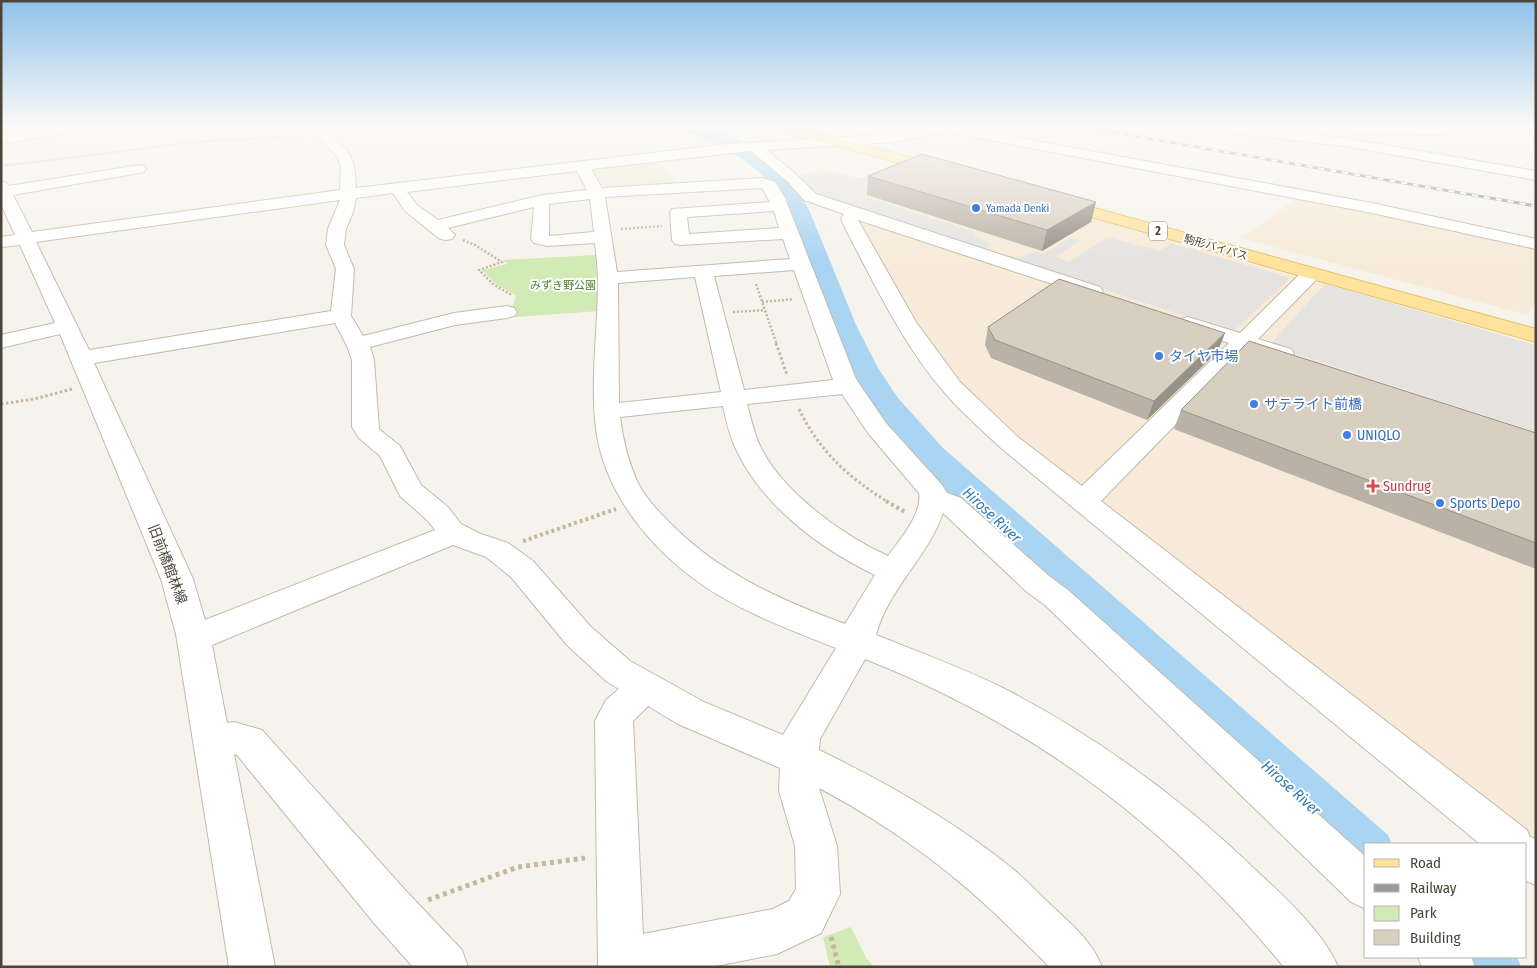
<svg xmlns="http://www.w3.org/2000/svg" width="1537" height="968" viewBox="0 0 1537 968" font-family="'Fira Sans Condensed','Noto Sans JP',sans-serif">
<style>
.commercial{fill:#f7ead8}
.education{fill:#efe8d6}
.green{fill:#d2eab5}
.parking{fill:#e5e3e0}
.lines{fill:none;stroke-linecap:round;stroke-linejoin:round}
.river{fill:#a9d4f2;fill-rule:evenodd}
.minor-casing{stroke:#c2bbae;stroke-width:2}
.major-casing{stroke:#e6c16a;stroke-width:2}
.path-far4{stroke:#c4b79f;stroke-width:2;stroke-dasharray:1 1;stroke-linecap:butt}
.path-far3{stroke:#c4b79f;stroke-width:2.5;stroke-dasharray:2 2;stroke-linecap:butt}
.path-far2{stroke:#c4b79f;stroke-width:3;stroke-dasharray:2.5 2.5;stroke-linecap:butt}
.path-far1{stroke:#c4b79f;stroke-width:4;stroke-dasharray:3 3;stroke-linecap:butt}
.path{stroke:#c4b79f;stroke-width:5;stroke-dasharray:4 4;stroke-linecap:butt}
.minor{fill:#fff;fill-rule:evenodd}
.major{fill:#ffe39c;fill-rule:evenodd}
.rail-casing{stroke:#9a9a9a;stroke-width:3}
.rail{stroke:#fff;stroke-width:2;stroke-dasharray:6;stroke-linecap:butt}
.wall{fill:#bab2a6}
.shaded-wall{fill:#979187}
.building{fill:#d8cfc1;stroke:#979187}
.shop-dot{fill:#3f7fe0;stroke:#fff;stroke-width:2}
.health-dot{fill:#e0444e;stroke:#fff;stroke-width:2}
.labels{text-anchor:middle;stroke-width:4;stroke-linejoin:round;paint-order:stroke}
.far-shop-label{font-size:11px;fill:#366cbe;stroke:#fff;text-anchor:start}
.far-street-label{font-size:11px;fill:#4b4439;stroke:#fff}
.far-park-label{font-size:11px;fill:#4a7f2a;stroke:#fff}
.shield{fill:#fff;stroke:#817c74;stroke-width:1}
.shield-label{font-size:12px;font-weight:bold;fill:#4b4439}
.shop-label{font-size:14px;fill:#366cbe;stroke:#fff;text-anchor:start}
.health-label{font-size:14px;fill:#be3a42;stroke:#fff;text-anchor:start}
.street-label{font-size:14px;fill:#4b4439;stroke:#fff}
.water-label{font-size:15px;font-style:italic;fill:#2e7ab2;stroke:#fff}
</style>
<rect width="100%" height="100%" fill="#f6f3ec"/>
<!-- commercial -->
<path class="commercial" d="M900 167 935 174 1536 345V882L1526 873V844H1490L1076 506 888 305 842 214 853 208 814 195 797 175 822 168 860 178Z
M1299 197 1536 246V300L1528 315 1241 238Z"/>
<!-- education -->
<path class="education" d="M657 160 681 185 606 188 593 170 600 167Z"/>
<!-- green -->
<path class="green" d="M595 255 599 311 515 317 511 312 516 295 497 285 482 270 507 264 503 260Z
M851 927 866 958 874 967H830L823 937Z"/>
<!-- parking -->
<path class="parking" d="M816 171 822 173 828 172 856 179 867 176 894 182 863 196 976 232 974 236 992 244 984 250 816 194 800 177Z
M1108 237 1160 251 1170 243 1290 278 1233 332 1015 260 1034 251 1044 254 1069 238 1080 241 1055 257 1069 262Z
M1325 284 1536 345V432L1269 345Z"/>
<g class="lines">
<!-- river -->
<path class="river" d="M682 127H709L739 140 775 165 796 185 810 212 856 325 878 368 898 398 943 448 1388 835 1392 844H1366V886L1344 877 947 496C908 457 869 416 844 367 824 328 813 287 799 246 793 229 787 205 776 190 754 161 718 144 685 131Z
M1442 957H1517L1521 967H1446Z"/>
<!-- minor casing -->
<g class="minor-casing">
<path id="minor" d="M56 127H86L79 131 1 144V136Z
M308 127H322C348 151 355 151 356 188L727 144 893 134 932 127H961L1372 203 1536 239V249L1372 213 947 132 893 142 767 150 797 175 816 194 1100 287 1103 291 1100 295 1093 297 1086 295 858 220 916 322 960 382 1019 438 1082 486 1229 343 1181 327 1177 323 1181 319 1188 317 1240 333 1304 270 1311 268 1318 270 1321 274 1318 278 1258 339 1291 349 1294 354 1291 359 1283 361 1248 350 1101 501 1527 830 1530 837 1536 839V885L1526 881V844H1480L1001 448C982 430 961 412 944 392 902 343 874 283 844 226L841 218 844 214 804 200 787 181 751 151 591 169 602 188 762 178 775 182 785 198 856 379 886 423 942 485 947 493 961 498 1049 576 1068 590 1366 857V909L1351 902 1046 606 1027 592 943 513C928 557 888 589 876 635 919 652 963 668 1005 689 1099 738 1185 801 1261 875 1287 899 1325 935 1338 967H1284C1168 826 1035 726 865 659L820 739 819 750C887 783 954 821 1013 869 1027 881 1039 894 1052 906 1072 925 1092 941 1102 967H1049C1039 955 1027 945 1016 934 959 876 891 826 819 788L837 846 840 894 821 933 777 954 711 967H598L595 721 606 700 619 689 606 681 567 645 511 577 486 557 453 545 212 645 227 723 234 722 262 730 406 891 462 950 468 967H413L374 923 237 755 234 754 275 967H229L176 634 161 579 60 334 1 348V335L55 323 20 245 1 247V237L15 235 1 204V181L6 183 9 186 139 165 144 166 146 169 144 172 139 173 13 195 32 232 340 190 341 166 337 156ZM577 171 587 190 542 195 438 220 417 205 407 192ZM762 188 770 202 672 209 670 213 672 240 675 244 681 245 783 239 790 259 617 272 605 197ZM393 193 405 211 440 239 446 240 452 239 455 235 448 228 534 207 531 239 534 243 547 246 595 243C596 255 598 268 598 281 598 330 590 380 596 429 605 499 659 559 718 595 755 617 796 632 836 648L783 735 704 702 630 661 591 627 533 561 508 543 481 534 461 524 448 507 421 485 400 446 379 429 374 360 370 347 455 325 507 318 514 316 517 312 514 308 507 306 454 313 363 336 351 316 354 269 344 245 346 229 353 212 356 198ZM590 199 594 232 549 236V204ZM340 200 328 229 326 245 336 269 331 311 89 350 36 242ZM774 211 779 228 689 234 687 217ZM794 270 833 380 744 390 714 276ZM695 277 721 392 619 403 618 283ZM335 323 347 346 352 360V427L359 438 380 456 400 496 428 521 435 530 205 620 193 579 94 363ZM842 394 868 433 919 493C923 513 899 541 888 556 842 535 784 493 761 448 754 434 751 418 747 404ZM723 406C726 420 729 434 735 447 761 505 819 548 875 575L845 624C781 600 721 574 672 525 659 512 646 499 638 483 628 462 623 440 620 417ZM648 706 678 724 780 768 779 791 795 846 796 889 789 901 773 909 643 934 633 721Z
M1208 127H1248L1344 138 1536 171V180L1344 146 1215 131Z
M1349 127H1460L1458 130 1437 135 1352 134 1345 130Z
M1418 957H1471L1475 967H1422Z"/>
</g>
<!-- major casing -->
<g class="major-casing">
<path id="major" d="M773 127H795L947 167 949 170 947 173 942 174 775 130Z
M1058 198 1536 329V342L1052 206 1050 203 1052 200Z"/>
</g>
<!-- path-far4 -->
<path class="path-far4" d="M1 166 194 142 301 136"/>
<!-- path-far3 -->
<path class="path-far3" d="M621 229 662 226
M463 240 475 245 502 262 479 270 494 285 512 295
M756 284 777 345
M762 302 794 299
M733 312 765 310"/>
<!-- path-far2 -->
<path class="path-far2" d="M776 343 787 375
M1 404 34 399 72 389
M799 409C819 451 849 478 888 502"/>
<!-- path-far1 -->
<path class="path-far1" d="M886 501 905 512
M523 541 616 509"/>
<!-- path -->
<path class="path" d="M428 900 518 867 585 858
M831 937 839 967"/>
<!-- minor -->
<use href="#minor" class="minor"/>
<!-- major -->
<use href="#major" class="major"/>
<!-- rail casing -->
<g class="rail-casing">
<path id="rail" d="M1082 127 1536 206"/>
</g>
<!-- rail -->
<use href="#rail" class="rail"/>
</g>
<!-- wall -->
<path class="wall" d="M868 176 1096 202 1091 222 1042 251 867 195Z
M988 327 1218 351 1147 420 991 358 985 345Z
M1181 410 1536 433V569L1174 429Z"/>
<!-- shaded-wall -->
<path class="shaded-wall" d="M1096 202 1091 222 1042 251 1047 230Z
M1225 333 1218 351 1147 420 1154 401Z"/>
<!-- building -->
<path class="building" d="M922 154 1096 202 1047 230 868 176Z
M1059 279 1225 333 1154 401 995 340 988 327Z
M1249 341 1536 433V543L1181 410Z"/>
<!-- sky -->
<linearGradient id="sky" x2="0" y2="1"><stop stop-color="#8fc1ec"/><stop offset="0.48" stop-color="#fbfaf6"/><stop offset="1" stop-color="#fbfaf6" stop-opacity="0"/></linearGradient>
<rect width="1537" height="262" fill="url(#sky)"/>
<!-- markers -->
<g class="shop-dot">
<circle cx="976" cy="208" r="5"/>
<circle cx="1159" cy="356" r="5"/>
<circle cx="1254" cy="404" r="5"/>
<circle cx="1347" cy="435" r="5"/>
<circle cx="1440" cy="503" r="5"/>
</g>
<path class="health-dot" d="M1370.5 478.5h5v5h5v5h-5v5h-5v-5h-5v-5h5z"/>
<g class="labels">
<!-- far-shop labels -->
<g class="far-shop-label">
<text x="986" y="212">Yamada Denki</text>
</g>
<!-- far-street labels -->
<g class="far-street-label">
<text transform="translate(1216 247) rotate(16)" y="4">駒形バイパス</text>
</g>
<!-- far-park labels -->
<g class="far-park-label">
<text x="563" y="289">みずき野公園</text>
</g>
<!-- shield labels -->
<rect class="shield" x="1149" y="221.5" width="18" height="19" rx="4"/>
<g class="shield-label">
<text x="1158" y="235">2</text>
</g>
<!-- shop labels -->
<g class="shop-label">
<text x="1169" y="361">タイヤ市場</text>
<text x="1264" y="409">サテライト前橋</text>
<text x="1357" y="440">UNIQLO</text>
<text x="1450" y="508">Sports Depo</text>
</g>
<!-- health labels -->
<g class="health-label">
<text x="1383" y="491">Sundrug</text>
</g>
<!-- street labels -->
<g class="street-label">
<text transform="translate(168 564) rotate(69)" y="5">旧前橋館林線</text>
</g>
<!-- water labels -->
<g class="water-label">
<text transform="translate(992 515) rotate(43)" y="5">Hirose River</text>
<text transform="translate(1291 788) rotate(42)" y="5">Hirose River</text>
</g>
</g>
<!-- border -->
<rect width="1537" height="968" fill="none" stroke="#4b4439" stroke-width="5"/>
<!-- legend -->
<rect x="1364" y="843" width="162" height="115" fill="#ffffff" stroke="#b7b4b0"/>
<rect x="1374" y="859" width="25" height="8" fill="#ffe39c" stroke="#b7b4b0"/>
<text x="1410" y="868" font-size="15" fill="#4b4439">Road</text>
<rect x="1374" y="884" width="25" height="8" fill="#9a9a9a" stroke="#b7b4b0"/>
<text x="1410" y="893" font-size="15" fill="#4b4439">Railway</text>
<rect x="1374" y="906" width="25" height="15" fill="#d2eab5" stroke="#b7b4b0"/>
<text x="1410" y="918" font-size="15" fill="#4b4439">Park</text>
<rect x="1374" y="930" width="25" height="15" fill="#d8cfc1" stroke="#b7b4b0"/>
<text x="1410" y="943" font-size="15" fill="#4b4439">Building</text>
</svg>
